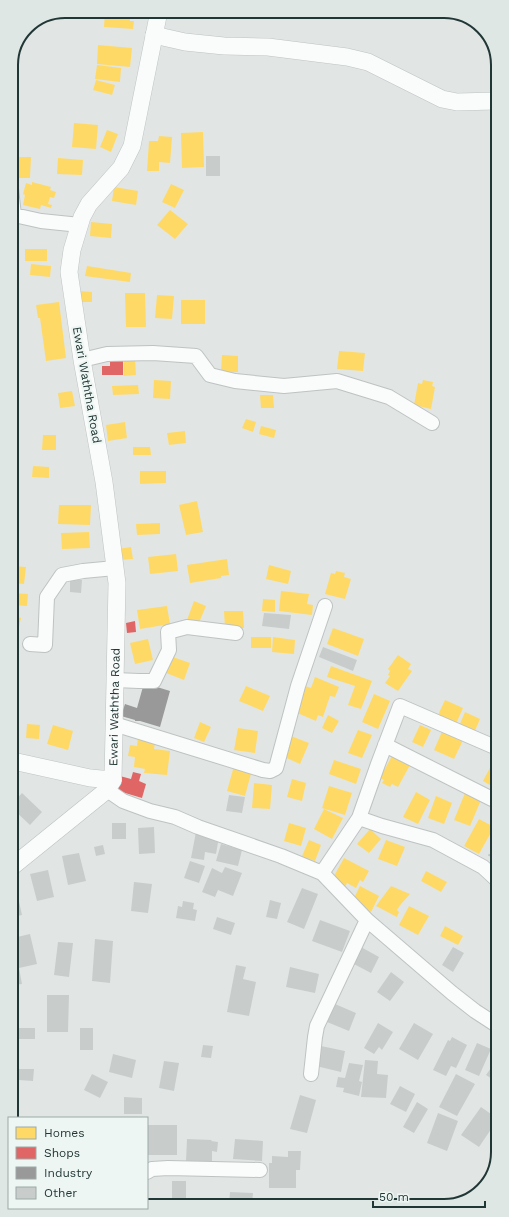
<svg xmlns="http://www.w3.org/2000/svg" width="509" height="1217" viewBox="0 0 509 1217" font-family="'Work Sans',sans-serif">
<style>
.homes{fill:#ffd966}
.shops{fill:#e06666}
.industry{fill:#999}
.building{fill:#c8cdcc}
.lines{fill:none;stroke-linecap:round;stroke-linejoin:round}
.minor-casing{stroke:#bec3c2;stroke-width:16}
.tertiary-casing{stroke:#bec3c2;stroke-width:18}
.path{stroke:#bfc7c6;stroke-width:2.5;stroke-dasharray:2 3;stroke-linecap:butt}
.minor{stroke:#fafbfb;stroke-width:14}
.tertiary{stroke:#fafbfb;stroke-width:17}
.labels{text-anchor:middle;stroke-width:4;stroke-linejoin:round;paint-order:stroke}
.street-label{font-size:12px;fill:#213735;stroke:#eef6f3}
.rim{fill:none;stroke:#213735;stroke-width:2}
</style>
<rect width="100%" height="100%" fill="#e1e6e5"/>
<!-- homes -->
<path class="homes" d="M105 11H130V21H134L133 29 104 27Z
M98 45 132 48 130 67 97 64Z
M97 65 121 68 120 82 95 79Z
M96 80 115 85 112 95 93 90Z
M74 123 98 125 96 149 72 147Z
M107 130 118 134 111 152 100 147Z
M203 132 204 167 182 168 181 133Z
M159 136 172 137 170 163 159 162V171H147L149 141H158Z
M19 157H31L30 178H18Z
M58 158 83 160 82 175 57 174Z
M32 182 51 187 50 190 56 192 54 198 50 197 48 204 52 205 51 208 41 205 40 209 23 205 25 195 23 194 26 183 32 185Z
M171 184 184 190 175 208 162 202Z
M114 187 138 191 136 205 112 201Z
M170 210 188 224 175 239 157 225Z
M91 222 112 224 111 238 90 236Z
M25 249H47V261H25Z
M31 264 51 266 50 277 30 275Z
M87 266 131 273 130 282 85 276Z
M79 291 92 292V302H79Z
M125 293H145L146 327H126Z
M157 295 174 296 172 319 155 318Z
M181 300H205V324H181Z
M59 302 66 358 46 361 40 318H38L36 305Z
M339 351 365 353 363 371 337 369Z
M222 355 238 356V372H221Z
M124 358H135L136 375 124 376Z
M154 380 171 381 170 399 153 398Z
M423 380 433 382 432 386 435 387 431 409 414 405 418 383 422 384Z
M138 385 139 394 113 395 112 386Z
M72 391 75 406 60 408 58 393Z
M260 395H273L274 408H261Z
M246 419 256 422 253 432 242 428Z
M125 422 127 438 108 441 106 425Z
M261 426 276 430 274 438 259 434Z
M185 431 186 443 169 445 167 433Z
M43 435H56V450H42Z
M133 447H150L151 455H133Z
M33 466 49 467V478L32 477Z
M140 471H166V483L140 484Z
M197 501 203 532 186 535 179 505Z
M59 505H91L90 525 58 524Z
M160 523V534L137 535 136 524Z
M89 532 90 548 62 549 61 533Z
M131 547 133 559 120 560 118 549Z
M176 554 178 571 150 574 148 557Z
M227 559 229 575 221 576V578L190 583 187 565Z
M269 565 291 571 288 584 266 579Z
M12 566 26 567 24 584 12 583Z
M336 571 345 573 344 577 351 579 345 599 325 594 331 573 335 574Z
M281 591 309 594 307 604 313 605 312 615 279 611Z
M12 593 28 594 27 606 12 605Z
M263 599 275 600V612L262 611Z
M194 601 206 606 198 625 187 620Z
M167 606 170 624 140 629 137 610Z
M224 611H243L244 628H225Z
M12 616 21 618 17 635 13 634Z
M333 628 364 639 358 656 327 644Z
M251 637H271V648H251Z
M273 637 295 640 294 654 272 652Z
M148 639 153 660 135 664 130 643Z
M167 655 190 663 184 680 161 671Z
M398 655 411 664 408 669 412 671 398 691 385 683 390 676 388 675 390 671 388 669Z
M331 666 372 681 361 709 348 705 355 686 327 677Z
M315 677 339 687 335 697 330 696 323 717 318 715 316 721 295 712 305 686 311 688Z
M246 686 270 696 263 711 239 701Z
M374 694 390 701 378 729 362 722Z
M445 700 463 708 455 726 437 717Z
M465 712 480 719 474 733 459 726Z
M328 715 339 721 332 733 322 728Z
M200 722 211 727 204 742 194 738Z
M27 724 40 725 39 739 26 738Z
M53 725 73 731 68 750 47 744Z
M420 725 431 730 423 747 412 742Z
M444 727 465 736 454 759 434 750Z
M238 728 258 731 255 753 234 750Z
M358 730 372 735 362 758 348 753Z
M138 736 156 739 154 749 170 751 167 775 144 773 145 769 134 767 135 757 128 756 130 745 137 746Z
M291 736 309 743 300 764 282 756Z
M392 756 410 765 398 787 392 784 390 787 382 783 384 780 380 778Z
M334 760 361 769 356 784 329 774Z
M494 760 497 761V789L483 781Z
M234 766 252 770 245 796 227 791Z
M292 779 306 783 302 801 287 797Z
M254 783 272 785 270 809 252 808Z
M329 786 352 793 345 815 322 808Z
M416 792 430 800 418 824 403 817Z
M465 793 481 800 470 826 454 820Z
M436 796 452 803 444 824 428 818Z
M324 809 343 818 332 839 314 829Z
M479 819 494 827 479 854 464 846Z
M289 823 306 828 301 846 284 841Z
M370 829 381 839 369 853 357 844Z
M309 840 321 845 315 861 302 856Z
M386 840 405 847 397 866 378 859Z
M344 858 369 871 363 882 360 880 356 888 347 883 344 889 334 876Z
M426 871 447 882 441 892 421 881Z
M360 886 379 896 371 912 352 902Z
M391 886 410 894 401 904 397 910 399 912 397 917 376 906Z
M409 906 429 916 418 935 399 925Z
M445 926 463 936 458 945 440 936Z"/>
<!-- shops -->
<path class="shops" d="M110 358H123V375H102V366H110Z
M135 621 136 632 127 633 126 623Z
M133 772 141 774 139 781 146 784 142 798 115 790 120 776 131 779Z"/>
<!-- industry -->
<path class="industry" d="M144 683 170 691 160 727 140 721H135V720L121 716 125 704 137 708Z"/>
<!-- building -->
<path class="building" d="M206 156H220V176H206Z
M70 579 82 580 81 593 70 592Z
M264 613 291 615 289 629 262 626Z
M323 647 357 660 353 671 319 657Z
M22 793 42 812 30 825 13 809V803Z
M229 795 245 797 242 813 226 811Z
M112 823H126V839H112Z
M154 827 155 853 139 854 138 828Z
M196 832 219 837 216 854 205 852 204 860 191 858Z
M221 844 242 850 238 866 216 861Z
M103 845 105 854 96 856 94 847Z
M79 853 86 881 68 885 62 856Z
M190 861 205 866 199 883 184 878Z
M225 867 242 873 233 896 218 890 215 897 202 892 212 868 222 873Z
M48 870 54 897 37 901 30 874Z
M134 882 152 884 148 913 131 911Z
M16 888 22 915 13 917V889Z
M302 888 318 894 304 929 287 922Z
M270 900 281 903 277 919 266 917Z
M183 901 194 903 193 909 197 910 195 921 176 918 178 906 182 907Z
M217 917 235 923 231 935 213 929Z
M320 920 350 931 342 952 312 941Z
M30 934 37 964 19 968 22 984 13 985V952L15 951 13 938Z
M95 939 113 941 110 983 92 981Z
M58 942 73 943 69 977 54 975Z
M361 947 379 957 371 973 352 963Z
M453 947 464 953 453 972 442 965Z
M236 965 246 967 243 979 256 982 249 1016 227 1012Z
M290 967 319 974 315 993 286 987Z
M391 972 404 982 390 1001 377 992Z
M47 995H69L68 1032H47Z
M335 1004 356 1013 349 1031 327 1022Z
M378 1023 393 1032 382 1050 379 1047 374 1054 364 1048Z
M414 1023 433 1034 418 1060 399 1049Z
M19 1028H35V1039H19Z
M80 1028H93V1050H80Z
M452 1037 467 1045 456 1068 451 1066 446 1076 433 1070 448 1040 450 1041Z
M477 1043 491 1049 479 1076 465 1070Z
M203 1045 213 1046 211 1058 201 1057Z
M321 1046 345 1051 341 1072 316 1066Z
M113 1054 136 1060 132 1078 109 1072Z
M498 1058V1083L486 1075Z
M365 1060 378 1061 377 1074 388 1075 386 1098 361 1097Z
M164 1061 179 1063 174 1091 159 1088Z
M349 1063 363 1065 359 1081 362 1082 359 1096 343 1092 344 1088 336 1087 338 1077 345 1078Z
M19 1069H34L33 1081 19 1080Z
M92 1074 108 1082 100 1098 84 1090Z
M456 1074 475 1084 457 1116 439 1107Z
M400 1086 415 1094 406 1112 390 1104Z
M300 1095 316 1100 307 1133 290 1129Z
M124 1097 142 1098V1114H124Z
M417 1102 428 1109 414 1133 403 1127Z
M481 1107 498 1119 479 1147 461 1135Z
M438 1113 458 1121 447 1151 427 1143Z
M147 1125H177V1155H147Z
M187 1139 212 1140 211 1141 218 1142 217 1152 212 1151V1162L186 1161Z
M235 1139 263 1141 262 1161 233 1159Z
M288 1151H301L300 1170H296V1188H269V1163H272V1156L288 1157Z
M172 1181H186V1205H172Z
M230 1192 253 1193 252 1205H229Z"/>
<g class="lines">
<!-- minor casing -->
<g class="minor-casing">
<path id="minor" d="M11 189 14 215 41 221 80 225
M82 360 107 354 153 353 196 356 210 375 235 381 284 386 337 381 389 397 432 423
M30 644 45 645 47 597 62 575 83 571 115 568
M115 680 139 681H154L169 650 168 632 187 627 236 633
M114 724 263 770 270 771 276 768 298 686 325 606
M385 745 492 799
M107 790 123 801 150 811 175 817 198 827 281 856 322 873 367 920 452 993 475 1011 498 1026
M359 818 378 764 400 706 497 748
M322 873 359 818 382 826 433 840 483 867 497 880
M311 1074 315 1037 317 1026 367 920
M147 1172 152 1169 168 1168 260 1170"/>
</g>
<!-- tertiary casing -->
<g class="tertiary-casing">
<g id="tertiary">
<path d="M154 35 185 42 224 46 268 47 347 57 368 62 442 99 457 102 495 101"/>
<path d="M13 761 90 778 113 780"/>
<path id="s1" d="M113 780 117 583 104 482 82 360 69 272 72 250 82 217 89 204 121 168 132 146 159 11"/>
<path d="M13 866 107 790 113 780"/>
</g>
</g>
<!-- path -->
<path class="path" d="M489 856 497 840"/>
<!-- minor -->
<use href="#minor" class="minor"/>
<!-- tertiary -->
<use href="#tertiary" class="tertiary"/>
</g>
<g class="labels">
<!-- street labels -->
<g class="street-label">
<text transform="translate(87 385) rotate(80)" y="4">Ewari Waththa Road</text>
<text dy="4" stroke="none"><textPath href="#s1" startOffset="73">Ewari Waththa Road</textPath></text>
</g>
</g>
<!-- crop -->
<path d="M0 0H509V1217H0ZM65 18H444A47 47 0 0 1 491 65V1152A47 47 0 0 1 444 1199H65A47 47 0 0 1 18 1152V65A47 47 0 0 1 65 18Z" fill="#dee7e4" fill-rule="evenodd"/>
<path class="rim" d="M65 18H444A47 47 0 0 1 491 65V1152A47 47 0 0 1 444 1199H65A47 47 0 0 1 18 1152V65A47 47 0 0 1 65 18Z"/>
<!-- legend -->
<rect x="8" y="1117" width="140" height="92" fill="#eef6f3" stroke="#9caaa7"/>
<rect x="16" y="1127" width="20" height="12" fill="#ffd966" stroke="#9caaa7"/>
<text x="44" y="1137" font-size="12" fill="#213735">Homes</text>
<rect x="16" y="1147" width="20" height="12" fill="#e06666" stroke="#9caaa7"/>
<text x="44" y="1157" font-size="12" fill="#213735">Shops</text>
<rect x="16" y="1167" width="20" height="12" fill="#999999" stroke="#9caaa7"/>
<text x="44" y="1177" font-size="12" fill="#213735">Industry</text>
<rect x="16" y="1187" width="20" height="12" fill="#c8cdcc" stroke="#9caaa7"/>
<text x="44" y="1197" font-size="12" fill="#213735">Other</text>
<!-- scale -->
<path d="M373 1201v6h112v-6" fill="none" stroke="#213735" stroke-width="2"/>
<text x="379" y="1201" font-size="12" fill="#213735" stroke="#eef6f3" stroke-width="3" paint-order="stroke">50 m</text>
</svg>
